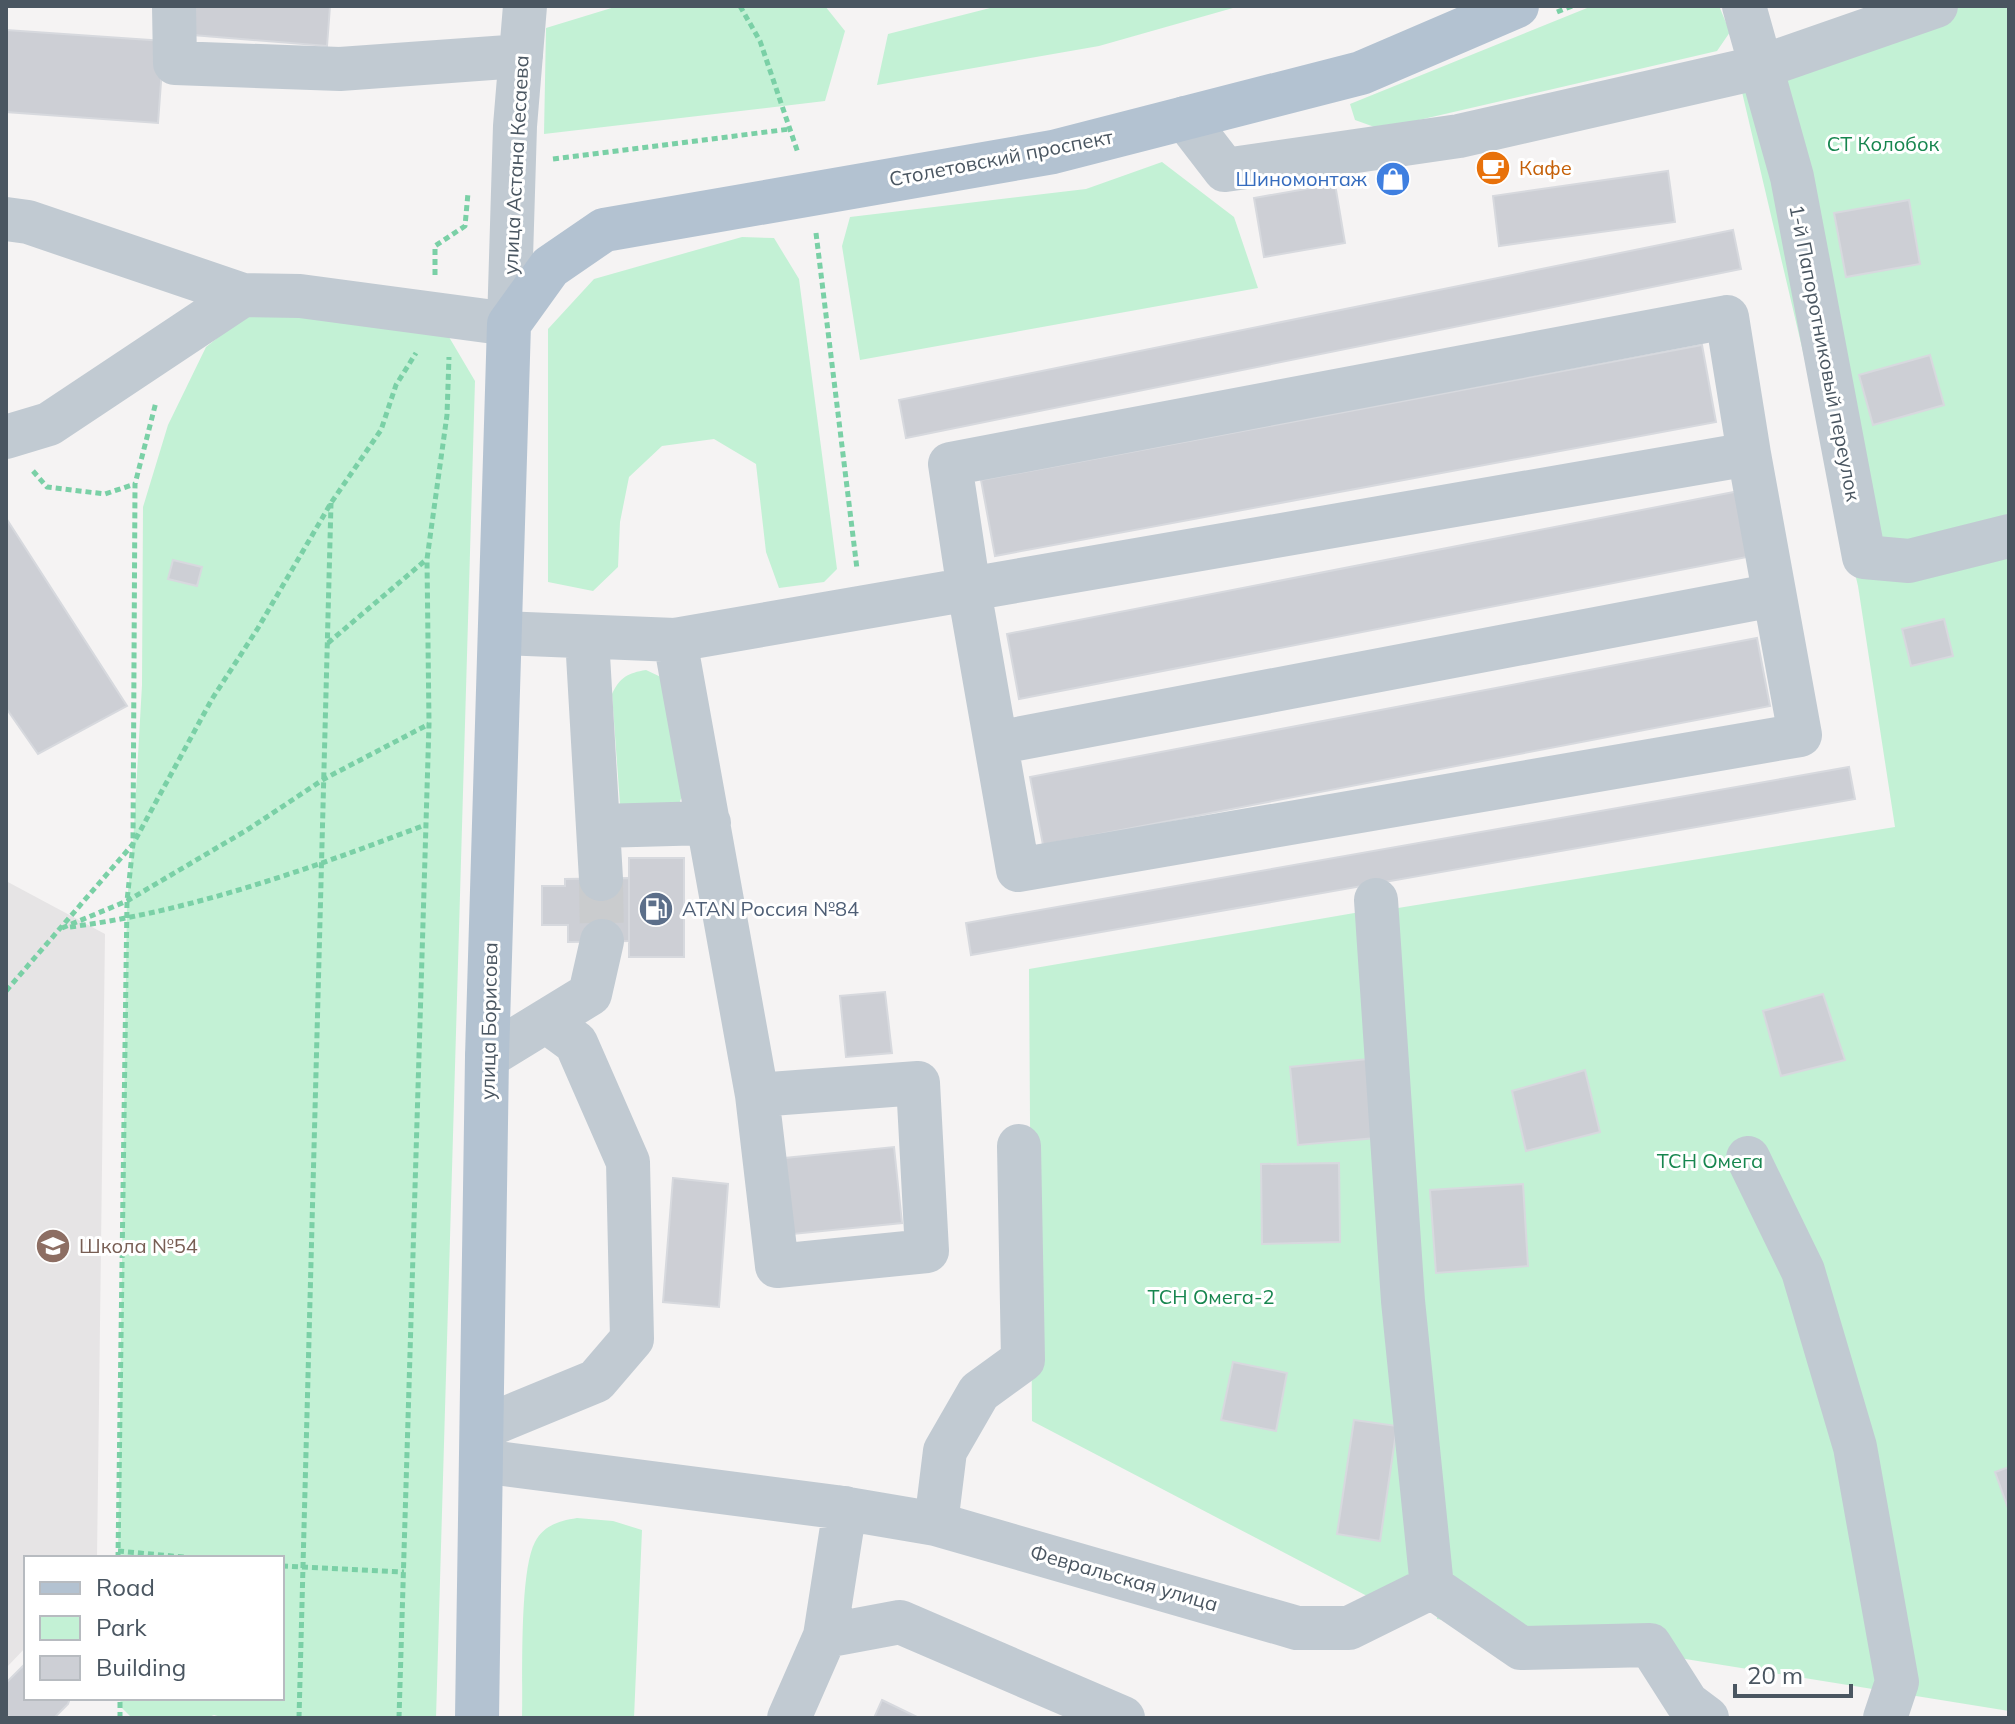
<svg xmlns="http://www.w3.org/2000/svg" width="2015" height="1724" viewBox="0 0 2015 1724" font-family="Mulish,sans-serif">
<style>
.education{fill:#e6e4e5}
.green{fill:#c3f1d5}
.building{fill:#cdcfd5;stroke:#d7d9de;stroke-width:2}
.lines{fill:none;stroke-linecap:round;stroke-linejoin:round}
.minor-tunnel{stroke:#caccce;stroke-width:44;stroke-dasharray:44 22;stroke-linecap:butt}
.path{stroke:#7ad0a6;stroke-width:5;stroke-dasharray:6 4;stroke-linecap:butt}
.minor{stroke:#c1cad2;stroke-width:44}
.major{stroke:#b3c2d1;stroke-width:44}
.labels{text-anchor:middle;stroke-width:6;stroke-linejoin:round;paint-order:stroke}
.park-label{font-size:20px;fill:#17864f;stroke:#fff}
.street-label{font-size:20px;fill:#4a5661;stroke:#fff}
.food-label{font-size:20px;fill:#c56008;stroke:#fff;text-anchor:start}
.shop-label{font-size:20px;fill:#366cbe;stroke:#fff;text-anchor:end}
.service-label{font-size:20px;fill:#4e5e75;stroke:#fff;text-anchor:start}
.education-label{font-size:20px;fill:#785e54;stroke:#fff;text-anchor:start}
</style>
<rect width="100%" height="100%" fill="#f5f3f3"/>
<!-- education -->
<path class="education" d="M6 881 105 934 97 1558H26V1647L6 1668Z"/>
<!-- green -->
<path class="green" d="M618 6H825L845 31 825 101 544 134 546 28Z
M998 6H1240L1099 46 877 85 888 34Z
M1592 6H1719L1730 32 1717 51 1380 129 1355 120 1350 104Z
M1898 6H2009V1711L1437 1619 1398 908 1895 827 1858 586 1734 58Z
M1162 162 1234 217 1258 288 860 360 842 246 850 217 1086 189Z
M742 237 774 238 799 279 837 569 824 582 779 588 766 552 756 464 714 439 662 446 629 477 620 522 618 567 593 591 548 582V329L594 279Z
M269 297 449 337 475 381 436 1718H225L214 1715 206 1718H132L121 1707 120 1698H282V1558H118L127 901 133 844 142 685 143 507 168 425 206 347Z
M646 670 663 678 683 793 678 807 620 804 612 694C620 677 628 673 646 670Z
M1366 911 1413 1620 1032 1421 1029 969Z
M577 1518 613 1521 642 1530 634 1718H522C523 1679 519 1572 535 1542 544 1525 559 1521 577 1518Z"/>
<!-- building -->
<path class="building" d="M195 6H330L327 46 193 35Z
M6 30 164 41 158 123 6 112Z
M1668 171 1675 222 1499 246 1493 196Z
M1335 184 1345 243 1264 257 1254 198Z
M1909 200 1920 264 1846 277 1834 213Z
M1733 230 1741 269 906 438 899 400Z
M1702 345 1716 422 995 556 981 480Z
M1930 355 1944 405 1873 425 1859 375Z
M1739 491 1752 556 1019 699 1007 634Z
M6 518 127 706 38 754 6 708Z
M173 560 202 567 197 586 168 579Z
M1944 619 1953 656 1911 666 1902 629Z
M1757 638 1770 706 1043 845 1030 777Z
M1849 767 1855 799 971 955 966 923Z
M629 858H684V957H629Z
M629 878V941L568 942V925H542V886H565V879Z
M885 992 892 1053 846 1057 840 996Z
M1823 994 1845 1060 1781 1076 1763 1011Z
M1368 1059 1376 1138 1298 1145 1290 1067Z
M1585 1070 1600 1132 1526 1151 1512 1091Z
M894 1147 902 1223 793 1234 785 1158Z
M1339 1163 1340 1242 1262 1244 1261 1164Z
M673 1178 728 1184 719 1307 663 1302Z
M1523 1184 1528 1266 1436 1273 1430 1190Z
M1233 1362 1287 1373 1276 1431 1221 1420Z
M1354 1420 1397 1426 1380 1541 1337 1534Z
M2009 1467V1511L1995 1472Z
M26 1663V1698H70L68 1704 54 1718H12L7 1715 6 1683Z
M882 1700 919 1718H874Z"/>
<g class="lines">
<!-- minor-tunnel -->
<path class="minor-tunnel" d="M601 879 602 941"/>
<!-- path -->
<path class="path" d="M740 6 760 41 798 153
M1557 12 1572 6
M553 159 790 129
M816 233 857 569
M435 275V246L465 226 468 193
M33 471 47 487 105 494 135 484
M328 643 427 559
M70 927C193 911 309 869 425 825
M62 928 127 901 247 830 324 779 429 724
M6 991 133 844 212 699 258 628 331 503 381 430 396 385 416 353
M118 1551 194 1558
M118 1558 127 901 133 844 135 484 156 402
M282 1566 404 1572
M120 1718V1698
M299 1718 331 503
M399 1718 429 724 427 559 447 415 449 357"/>
<!-- minor -->
<path class="minor" d="M174 6 175 63 340 69 521 56
M1744 6 1792 177 1864 557 1909 561 2009 536
M1185 118 1225 170 1459 136 1761 67 1936 6
M6 219 28 222 243 295 300 296 509 324 515 126 525 6
M6 437 49 424 243 295
M500 633 675 640 757 1095 918 1083 927 1251 777 1266 757 1095
M587 638 601 879
M675 640 1749 454 1727 317 950 464 969 590 1018 870 1800 735 1749 454
M996 743 1774 595
M599 826 709 823
M1376 900 1403 1301 1432 1587
M487 1057 590 994 602 941
M1748 1158 1803 1271 1855 1447 1897 1682 1885 1718
M482 1428 596 1381 632 1339 628 1162 576 1043 546 1021
M481 1461 836 1507 936 1524 1297 1628H1349L1432 1587
M936 1524 945 1451 979 1392 1023 1360 1019 1146
M1432 1587 1521 1648 1650 1645 1687 1703 1707 1718
M825 1636 845 1508
M789 1718 825 1636 900 1622 1123 1718"/>
<!-- major -->
<path class="major" d="M477 1718 487 1057 509 324 550 267 604 230 1053 152 1361 73 1517 6"/>
</g>
<!-- icons -->
<defs>
<g id="cafe-disc" transform="scale(1.8)"><circle r="9.5" fill="#e8710a" stroke="#fff"/><path d="M-5.5-4.5H6V0H3Q3 3.5 0 3.5H-2.5Q-5.5 3.5-5.5 0ZM3-3.2v2h1.7v-2ZM-6 4.5H4V6H-6Z" fill="#fff"/></g>
<g id="shop-disc" transform="scale(1.8)"><circle r="9.5" fill="#3f7fe0" stroke="#fff"/><path d="M-5-2.5h2.3a2.7 3.5 0 0 1 5.4 0H5L5.5 6h-11ZM-1.5-2.5h3a1.5 2.3 0 0 0-3 0Z" fill="#fff"/></g>
<g id="fuel-disc" transform="scale(1.8)"><circle r="9.5" fill="#5c6f8a" stroke="#fff"/><path d="M-5.5-6h7V0h2V4h1.3V-2.5L3-4.5l.8-.8L6-3V5H2.5V1h-1V6h-7ZM-4.2-4.7v3.2H.2V-4.7Z" fill="#fff"/></g>
<g id="school-disc" transform="scale(1.8)"><circle r="9.5" fill="#8d6e63" stroke="#fff"/><path d="M0-5L7-2L0 1L-7-2ZM-4 1L0 2.5L4 1V4Q0 6-4 4Z" fill="#fff"/></g>
</defs>
<g fill-rule="evenodd">
<use href="#cafe-disc" x="1493" y="168"/>
<use href="#shop-disc" x="1393" y="179"/>
<use href="#fuel-disc" x="656" y="909"/>
<use href="#school-disc" x="53" y="1246"/>
</g>
<g class="labels">
<!-- park labels -->
<g class="park-label">
<text x="1883" y="151">СТ Колобок</text>
<text x="1710" y="1168">ТСН Омега</text>
<text x="1211" y="1304">ТСН Омега-2</text>
</g>
<!-- street labels -->
<g class="street-label">
<text transform="translate(1001 158) rotate(-11)" y="7">Столетовский проспект</text>
<text transform="translate(516 165) rotate(-87)" y="7">улица Астана Кесаева</text>
<text transform="translate(1825 353) rotate(79)" y="7">1-й Папоротниковый переулок</text>
<text transform="translate(489 1021) rotate(-89)" y="7">улица Борисова</text>
<text transform="translate(1124 1578) rotate(16)" y="7">Февральская улица</text>
</g>
<!-- food labels -->
<g class="food-label">
<text x="1519" y="175">Кафе</text>
</g>
<!-- shop labels -->
<g class="shop-label">
<text x="1367" y="186">Шиномонтаж</text>
</g>
<!-- service labels -->
<g class="service-label">
<text x="682" y="916">ATAN Россия №84</text>
</g>
<!-- education labels -->
<g class="education-label">
<text x="79" y="1253">Школа №54</text>
</g>
</g>
<!-- border -->
<rect width="2015" height="1724" fill="none" stroke="#4a5661" stroke-width="16"/>
<!-- legend -->
<rect x="24" y="1556" width="260" height="144" fill="#ffffff" stroke="#b7bbc0" stroke-width="2"/>
<rect x="40" y="1582" width="40" height="12" fill="#b3c2d1" stroke="#b7bbc0" stroke-width="2"/>
<text x="96" y="1596" font-size="24" fill="#4a5661">Road</text>
<rect x="40" y="1616" width="40" height="24" fill="#c3f1d5" stroke="#b7bbc0" stroke-width="2"/>
<text x="96" y="1636" font-size="24" fill="#4a5661">Park</text>
<rect x="40" y="1656" width="40" height="24" fill="#cdcfd5" stroke="#b7bbc0" stroke-width="2"/>
<text x="96" y="1676" font-size="24" fill="#4a5661">Building</text>
<!-- scale -->
<path d="M1735 1684v12h116v-12" fill="none" stroke="#4a5661" stroke-width="4"/>
<text x="1747" y="1684" font-size="24" fill="#4a5661" stroke="#ffffff" stroke-width="6" paint-order="stroke">20 m</text>
</svg>
